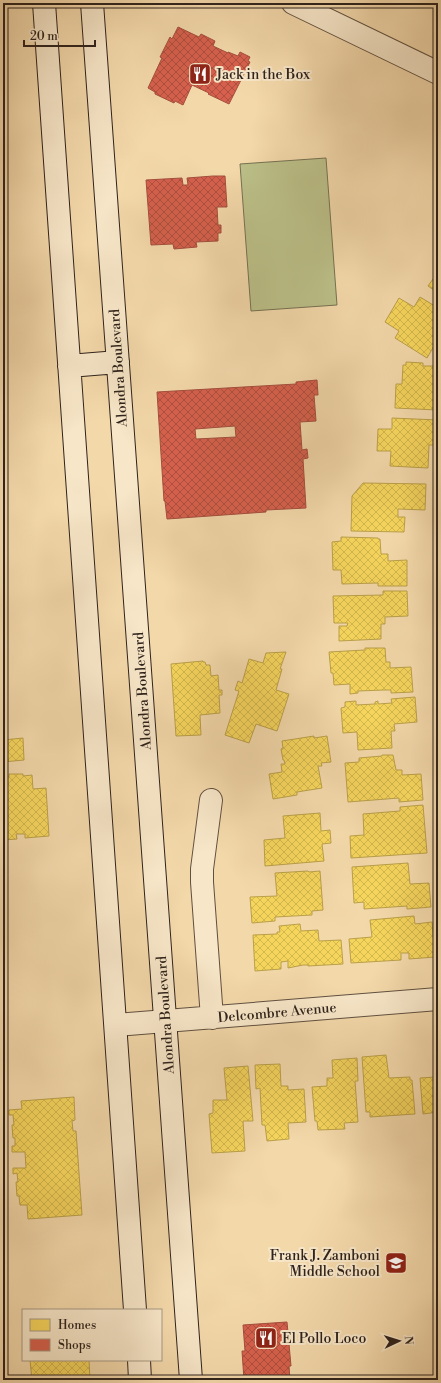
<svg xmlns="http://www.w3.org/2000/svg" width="441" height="1383" viewBox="0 0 441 1383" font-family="'Libre Bodoni',serif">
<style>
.green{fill:#bbbf88;stroke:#757152}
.homes{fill:url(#homes-cross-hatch);stroke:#baa049}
.shops{fill:url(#shops-cross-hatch);stroke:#a44e3e;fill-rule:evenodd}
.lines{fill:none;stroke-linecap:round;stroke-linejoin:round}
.street-casing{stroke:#605040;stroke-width:24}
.secondary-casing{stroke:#2f231c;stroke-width:24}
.street{stroke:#f7e6c8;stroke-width:22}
.secondary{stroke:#f7e6c8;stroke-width:22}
.labels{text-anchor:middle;stroke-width:4;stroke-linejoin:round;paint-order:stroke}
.poi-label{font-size:14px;fill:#2f231c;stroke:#f7e6c8;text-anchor:start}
.street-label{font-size:14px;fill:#2f231c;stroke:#f7e6c8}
</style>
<defs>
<pattern id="homes-cross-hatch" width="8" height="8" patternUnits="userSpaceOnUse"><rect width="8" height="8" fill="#f6d55c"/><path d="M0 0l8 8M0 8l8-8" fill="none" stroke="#d3b74f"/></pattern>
<pattern id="shops-cross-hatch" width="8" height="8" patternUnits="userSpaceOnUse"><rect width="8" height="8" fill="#d6604d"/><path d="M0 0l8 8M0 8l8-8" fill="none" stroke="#ae4f3f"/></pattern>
</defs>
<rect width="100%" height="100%" fill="#f3d8aa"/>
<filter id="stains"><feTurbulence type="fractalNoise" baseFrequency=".005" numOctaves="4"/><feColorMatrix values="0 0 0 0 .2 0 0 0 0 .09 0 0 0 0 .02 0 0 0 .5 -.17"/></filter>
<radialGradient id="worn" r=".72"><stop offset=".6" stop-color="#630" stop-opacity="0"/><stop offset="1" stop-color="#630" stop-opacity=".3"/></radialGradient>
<!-- green -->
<path class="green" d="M326 158 337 305 251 311 240 164Z"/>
<!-- homes -->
<path class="homes" d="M438 254V264L433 261Z
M438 272V293L428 286Z
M420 297 438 308V339L427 358 395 338 399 331 385 322 399 298 414 307Z
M406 362 423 363V366H438V414H437V410L395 408 396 384H402L403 365H406Z
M392 418 438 420V445H429L428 468 390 466 391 451H377L378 429H392Z
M363 483 426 484 425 510 398 509V517H405L404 532 351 531 352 496Z
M341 537 378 538V539H380L381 554H388V561L407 560V586H378V583L342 584 341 570H333L332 542 341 541Z
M383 591H407L408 616 385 617V624H381V639L339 641V626H347L348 623H334L333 596 383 595Z
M365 648H385L386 662H390V668L411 667 413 692 391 693V690H384L358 691V693L350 694V684L334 685 333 673H331L329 652 365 650Z
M286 652 280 669H282L276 690 289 694 277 731 256 724 249 743 225 735 239 691 235 690 238 681 242 683 249 659 263 663 266 653Z
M203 661V662H205L206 665H210L211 676 218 675 219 690H222V695H219L220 713 200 715 201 735 176 736 171 664Z
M415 697 417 722 394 724 395 731H391L392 748 358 750 357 732 343 733 341 708 345 707V702L356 701V705L375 704V702L378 701V704L392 703 391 699Z
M314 736V738L327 736 331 762 321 763 322 766H318L322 788 297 792V795L273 799 269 774 282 772 281 764H285L284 760H283L281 749 283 748 282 741Z
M23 738 24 760 3 762V740Z
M382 755H393L396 770H402V775L421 774 423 800 399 802V798L348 802 345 763 359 762V758L382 756Z
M9 774H23V776L32 775 33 789 46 788 49 836 25 838V834H16L17 839 3 840V777H9Z
M423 805 427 853 351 858 350 836 364 835 363 814 400 811V807Z
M320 813 321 831 330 830 331 843 322 844 324 861 265 866 264 840 285 838 283 816Z
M408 863 410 884 429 883 431 907 407 909V906L364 909V902L354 903 352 867Z
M308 871 309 872 320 871 323 910 312 911V915L275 917V921L252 923 250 897 277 896 275 873Z
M414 916 415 924 432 922 435 957 409 959V953H401V960L351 963 349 939 372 937 370 920Z
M300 924 301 931 318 930 319 941 341 940 343 964 308 966V965H303L288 968V961L281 962V969L255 971 253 935 277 934V932H280L279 926Z
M386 1055 389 1078 410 1077V1080H412L415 1114 370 1117V1112H366L362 1057Z
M357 1058 358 1081H355L358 1122 344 1123 345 1129 318 1130 317 1121H315L312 1087 327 1086V1078H333L332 1060Z
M280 1064 281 1086H288V1090L304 1089 306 1122 288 1123 289 1139 267 1141 265 1125H262L260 1088 256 1089 255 1065Z
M248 1066 253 1121H243L245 1151 212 1153 209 1114 213 1113V1100H227L224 1068Z
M435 1071H438V1112L423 1114 420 1078 435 1077Z
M74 1097 75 1120 72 1121 73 1131H76L82 1215 28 1219 27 1205H20L19 1196H17L16 1182H18L17 1173 13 1174V1168H26L25 1152H12V1146H15V1138H13L12 1125H14L13 1115H9V1110L22 1109 21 1101Z
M30 1360H89L90 1380H32Z"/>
<!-- shops -->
<path class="shops" d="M178 27 199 37 201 34 215 41 213 46 228 53V52L238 56 240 52 250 57 248 61 250 62 229 104 208 94 209 93 192 85 183 105 175 101 174 103 155 94V92L148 88 162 58 160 57 170 37 172 39Z
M213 176H225L227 207H217L218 225H221V233H218V241L196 242 197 247 174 249 173 244 151 245 146 180 182 178 183 185H188L187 178Z
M317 380 318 395H314L316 421 300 422 302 450 307 449 308 458 303 459 306 508 266 510V512L167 519 165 501H164L157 392 296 384V382ZM235 426 236 437 196 439 195 429Z
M287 1322 291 1366H289L290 1380H244L242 1351H245L243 1325Z"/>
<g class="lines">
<!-- street casing -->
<g class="street-casing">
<path id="street" d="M293 3 438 73
M211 800 202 869V882L212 1018
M116 1025 438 999"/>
</g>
<!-- secondary casing -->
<g class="secondary-casing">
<path id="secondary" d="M44 3 135 1310
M92 3 191 1380
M69 366 118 362
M139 1360 140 1380"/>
</g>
<!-- street -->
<use href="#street" class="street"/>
<!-- secondary -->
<use href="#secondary" class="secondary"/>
</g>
<!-- icons -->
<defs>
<g id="restaurant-square" transform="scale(1.15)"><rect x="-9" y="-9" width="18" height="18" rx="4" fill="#8f2418" stroke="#f7e6c8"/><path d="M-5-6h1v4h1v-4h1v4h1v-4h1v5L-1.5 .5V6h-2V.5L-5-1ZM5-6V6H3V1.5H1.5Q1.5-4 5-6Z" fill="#fff"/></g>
<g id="school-square" transform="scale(1.15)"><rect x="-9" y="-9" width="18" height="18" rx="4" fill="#8f2418" stroke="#f7e6c8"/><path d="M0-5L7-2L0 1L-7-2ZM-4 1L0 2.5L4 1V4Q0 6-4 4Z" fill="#fff"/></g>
</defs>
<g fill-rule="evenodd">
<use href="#restaurant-square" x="200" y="74"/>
<use href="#school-square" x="396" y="1263"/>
<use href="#restaurant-square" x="266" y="1338"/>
</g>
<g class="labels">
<!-- poi labels -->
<g class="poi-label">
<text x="216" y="79">Jack in the Box</text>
<text x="380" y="1260" text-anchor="end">Frank J. Zamboni<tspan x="380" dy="16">Middle School</tspan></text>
<text x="282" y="1343">El Pollo Loco</text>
</g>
<!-- street labels -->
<g class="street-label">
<text transform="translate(118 368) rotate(-94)" y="5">Alondra Boulevard</text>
<text transform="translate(142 691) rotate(-94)" y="5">Alondra Boulevard</text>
<text transform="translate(277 1012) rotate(-5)" y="5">Delcombre Avenue</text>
<text transform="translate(165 1015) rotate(-94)" y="5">Alondra Boulevard</text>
</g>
</g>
<!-- margin -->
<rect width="441" height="1383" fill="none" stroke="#f3d8aa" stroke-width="16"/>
<rect x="4" y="4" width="433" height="1375" fill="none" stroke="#2f231c" stroke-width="2"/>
<rect x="8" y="8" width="425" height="1367" fill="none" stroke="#2f231c"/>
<!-- legend -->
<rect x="22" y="1309" width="140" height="52" fill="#f7e6c8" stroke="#a79883"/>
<rect x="30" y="1319" width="20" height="12" fill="#f6d55c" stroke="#a79883"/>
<text x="58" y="1329" font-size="12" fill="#2f231c">Homes</text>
<rect x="30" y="1339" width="20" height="12" fill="#d6604d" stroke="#a79883"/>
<text x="58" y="1349" font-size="12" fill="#2f231c">Shops</text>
<!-- north arrow -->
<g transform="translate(399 1341) rotate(86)" stroke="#f7e6c8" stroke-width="3" paint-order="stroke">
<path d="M0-3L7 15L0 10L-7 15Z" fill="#2f231c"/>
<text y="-6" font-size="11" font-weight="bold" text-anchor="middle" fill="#2f231c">N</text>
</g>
<!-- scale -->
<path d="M24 40v6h71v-6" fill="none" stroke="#2f231c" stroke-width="2"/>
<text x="30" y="40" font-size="12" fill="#2f231c" stroke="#f7e6c8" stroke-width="3" paint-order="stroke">20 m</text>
<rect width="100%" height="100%" filter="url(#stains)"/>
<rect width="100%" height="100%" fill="url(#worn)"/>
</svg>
